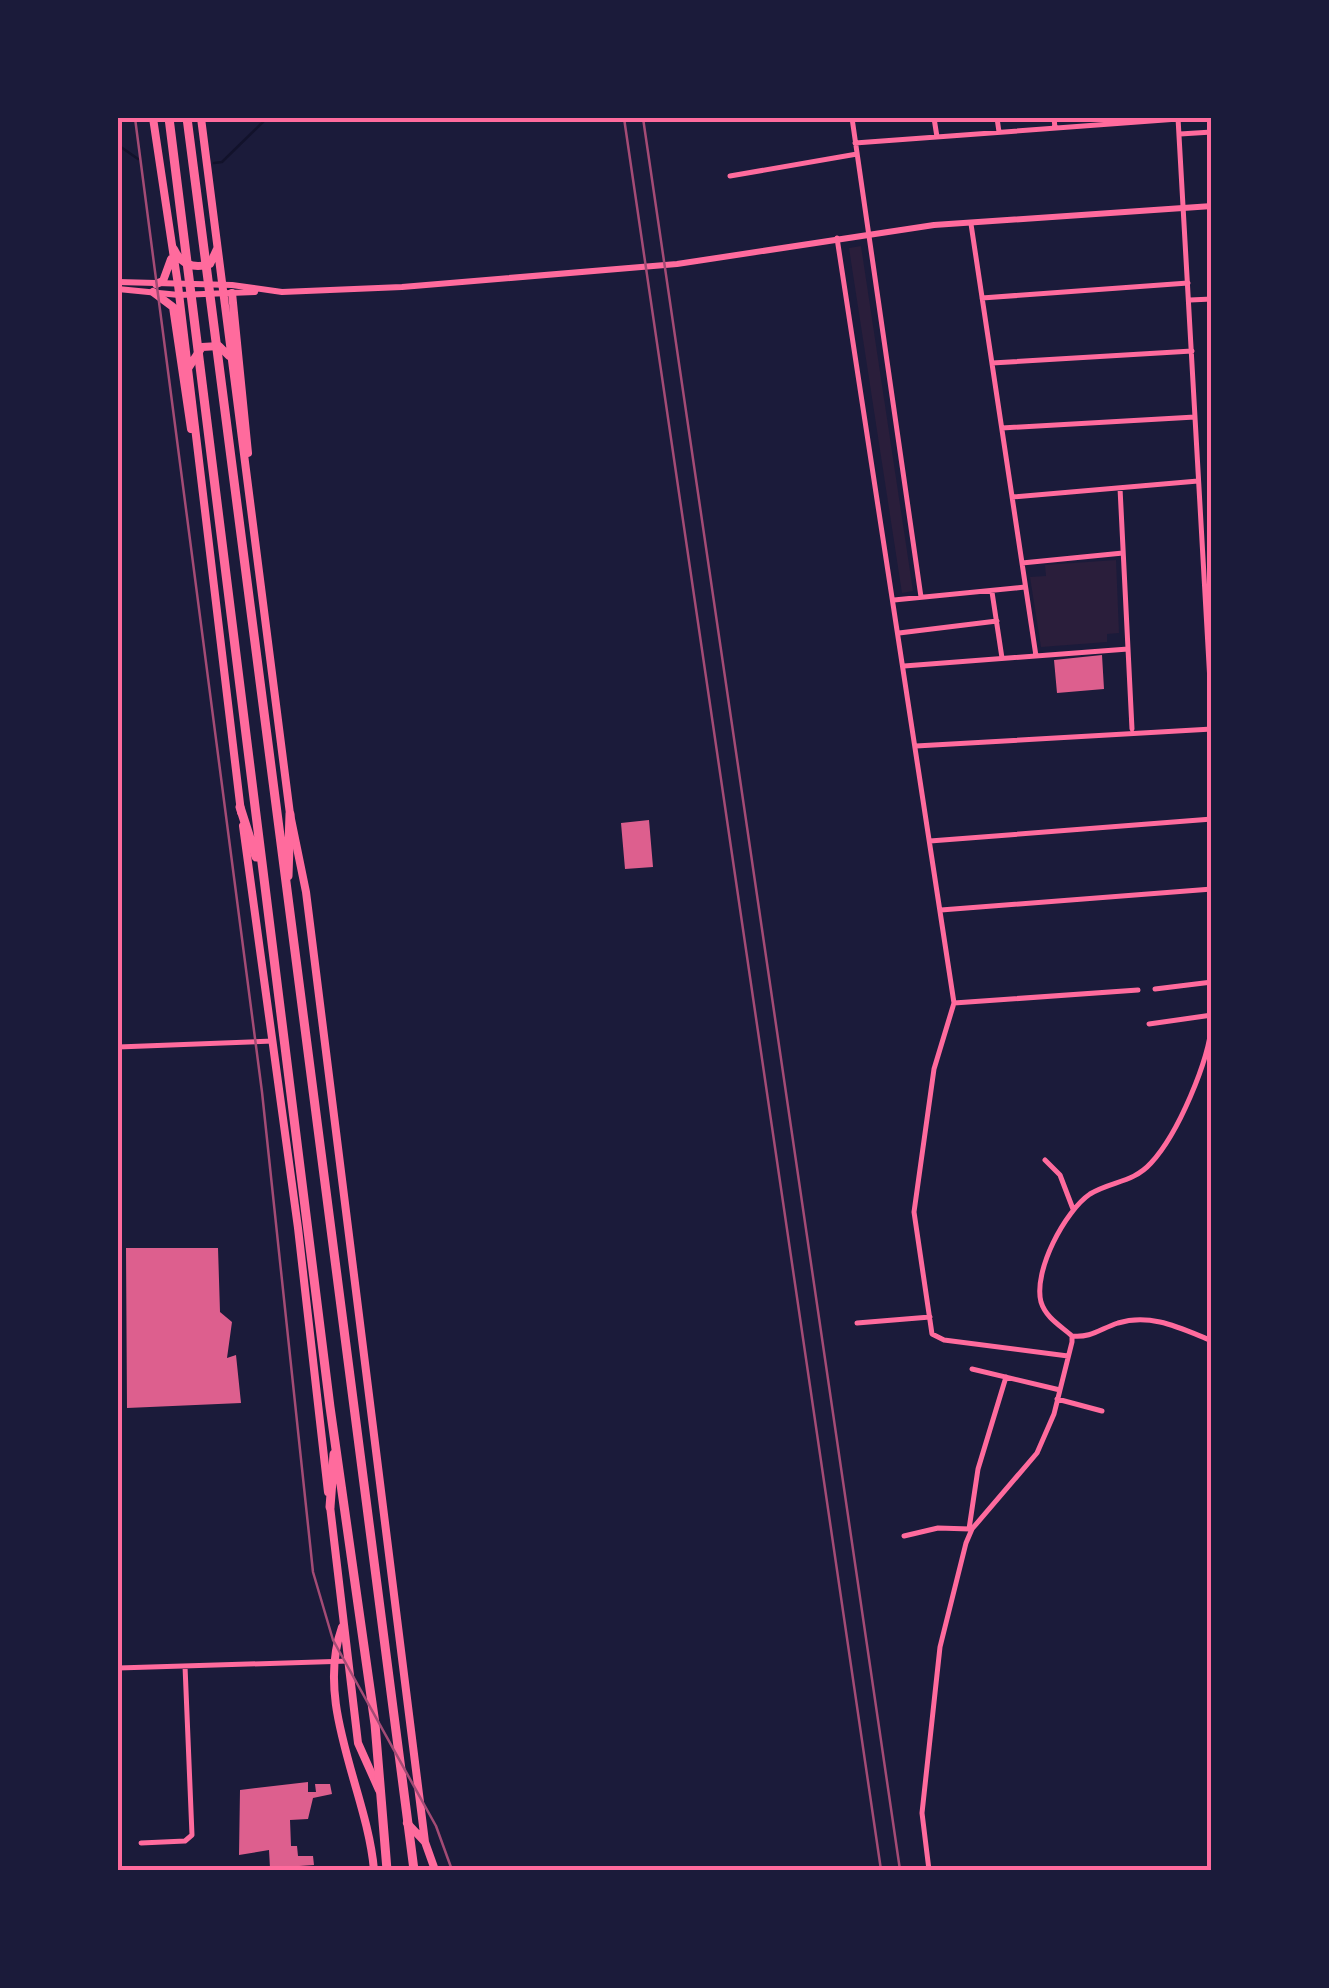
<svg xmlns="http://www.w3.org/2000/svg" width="1329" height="1988" viewBox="0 0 1329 1988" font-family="Raleway,sans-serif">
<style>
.green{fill:#2a1e3b}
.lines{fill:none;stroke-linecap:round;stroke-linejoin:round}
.stream{stroke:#12122b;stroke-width:2.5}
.building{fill:#dd5f8e}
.minor{stroke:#ff6b9d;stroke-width:5}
.tertiary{stroke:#ff6b9d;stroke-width:6}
.secondary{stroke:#ff6b9d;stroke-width:8}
.trunk{stroke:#ff6b9d;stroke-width:9}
.rail{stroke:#a44b75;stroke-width:2.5}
.neatline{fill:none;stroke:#ff6b9d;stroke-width:4}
</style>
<rect width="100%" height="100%" fill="#1b1b3a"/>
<!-- green -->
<path class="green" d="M861 246 913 591 902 593 849 248Z
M1116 560 1119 633 1107 634V642L1041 647 1030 577 1046 576 1045 565Z"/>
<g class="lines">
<!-- stream -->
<path class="stream" d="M118 145 138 159
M214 163 222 162 267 118"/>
</g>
<!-- building -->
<path class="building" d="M1102 655 1104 689 1057 693 1054 660Z
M649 820 653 867 625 869 621 823Z
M126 1248H218L220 1312 232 1322 227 1358 236 1355 241 1403 127 1408Z
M308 1782V1792H316L315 1784H330L332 1794 313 1798 308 1819 290 1820 291 1846H297L298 1856H313L314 1865 270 1868 269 1850 239 1855 240 1790Z"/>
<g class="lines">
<!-- minor -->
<path class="minor" d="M852 118 921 597
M934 118 937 137
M997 118 999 132
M1054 118 1055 128
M1178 118 1212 717
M1180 134 1212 132
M855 143 1178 119
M730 176 857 154
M971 224 1036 656
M837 238 954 1003 934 1069 914 1212 932 1334 944 1340 1068 1356
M982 298 1188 283
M1190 300 1212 299
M992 363 1192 351
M1002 428 1195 417
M1120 488 1132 729
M1012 497 1198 481
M1022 563 1123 553
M992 592 1002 658
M894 600 1025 587
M899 633 997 621
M904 666 1128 649
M916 746 1212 729
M930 841 1212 819
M941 910 1212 889
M1155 989 1212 982
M954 1003 1138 990
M1149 1024 1212 1015
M118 1047 273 1041
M1045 1160 1060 1175 1073 1209
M857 1323 930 1317
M1072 1336C1091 1338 1100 1329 1118 1323 1151 1313 1180 1328 1210 1340
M972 1369 1060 1390
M1057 1399 1102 1411
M969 1529 978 1469 1006 1377
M904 1536 938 1528 970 1529
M118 1668 349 1661
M141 1843 185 1841 192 1835 185 1666
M929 1870 922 1813 940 1647 966 1543 972 1529 1037 1453 1054 1414 1072 1342V1336C1061 1326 1046 1318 1041 1302 1033 1271 1065 1211 1090 1194 1111 1181 1133 1183 1151 1163 1178 1134 1209 1061 1212 1022"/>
<!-- tertiary -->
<path class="tertiary" d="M118 282 232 285 282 292 402 287 677 264 934 225 1212 206
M118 289 179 295 255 292"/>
<!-- secondary -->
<path class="secondary" d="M153 118 178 285 241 812
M201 118 290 814 306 892 425 1842
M174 249C181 265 194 269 210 264L217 249
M156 284 163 281 171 259
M153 292 173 307 191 429
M232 293 248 453
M189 367 202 347 219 346 229 356
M243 826 298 1228 328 1492
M330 1506 358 1743 379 1790
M342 1627C314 1706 367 1790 374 1870
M407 1823 425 1842 435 1870"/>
<!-- trunk -->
<path class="trunk" d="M169 118 330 1407 375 1724 387 1870
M187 118 414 1870
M240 807 256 857
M288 876 290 814
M330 1507 334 1454"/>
<!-- rail -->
<path class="rail" d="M135 118 262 1092 313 1572 333 1640 436 1826 452 1870
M624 118 881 1870
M643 118 900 1870"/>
</g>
<!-- border -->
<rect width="1329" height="1988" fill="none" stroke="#1b1b3a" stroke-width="240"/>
<rect x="120" y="120" width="1089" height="1748" class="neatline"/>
</svg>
